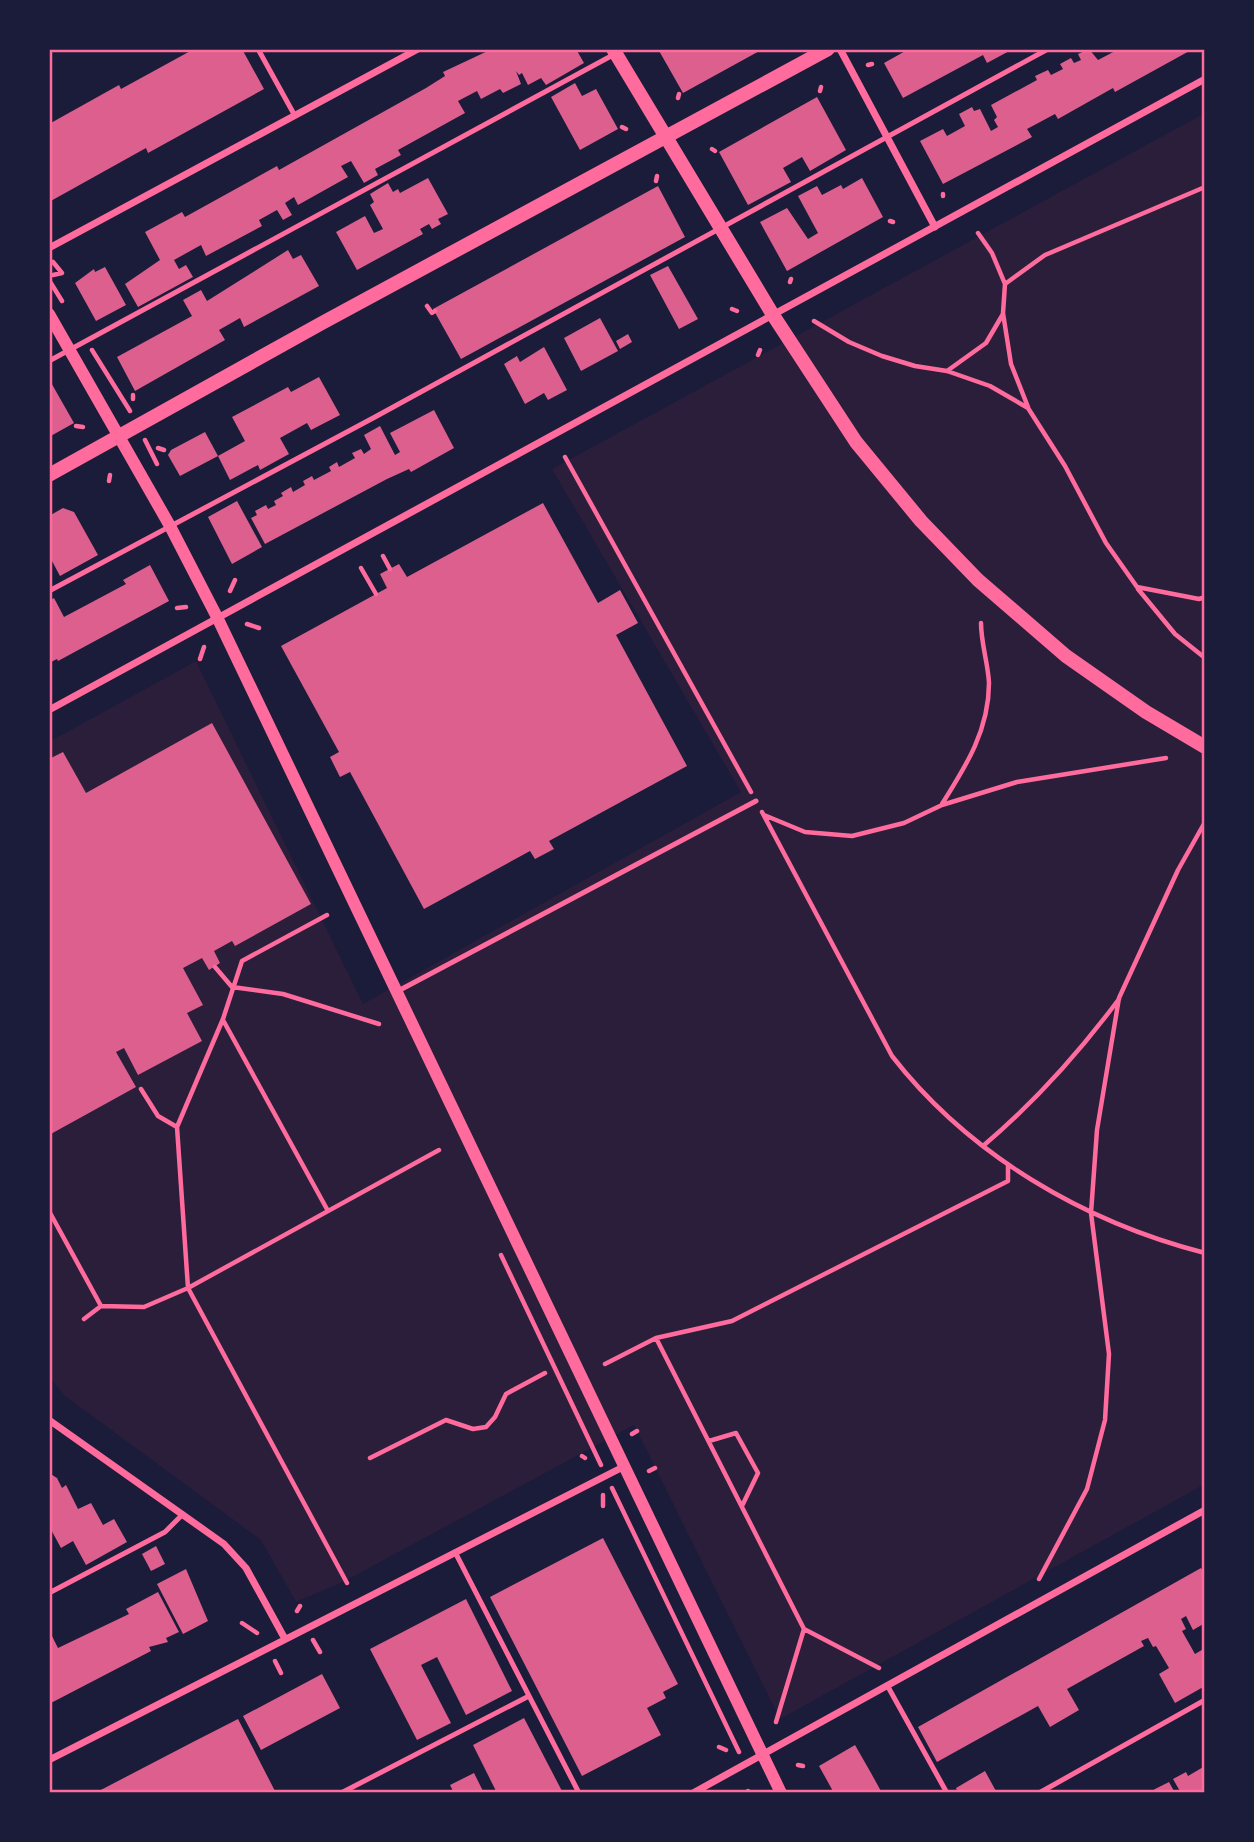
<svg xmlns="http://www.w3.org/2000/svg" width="1254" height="1842" viewBox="0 0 1254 1842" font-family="'Noto Sans',sans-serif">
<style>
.green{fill:#2a1e3b}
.building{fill:#dd5f8e}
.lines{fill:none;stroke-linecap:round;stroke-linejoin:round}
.path{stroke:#ff6b9d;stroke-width:4.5}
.service{stroke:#ff6b9d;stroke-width:5}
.minor{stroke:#ff6b9d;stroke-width:7}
.tertiary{stroke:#ff6b9d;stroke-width:12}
.secondary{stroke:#ff6b9d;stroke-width:14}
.neatline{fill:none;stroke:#ff6b9d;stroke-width:2.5}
</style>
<rect width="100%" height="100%" fill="#1b1b3a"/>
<!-- green -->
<path class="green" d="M1205 113V1484L780 1719 634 1425 343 1582 296 1602 261 1540 65 1396 49 1376V742L196 661 363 1004 741 792 552 469Z"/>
<!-- building -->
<path class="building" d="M194 49H242L264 89 148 153 146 148 49 202V124L119 85 121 89Z
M492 49H576L584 63 546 85 541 78 528 85 522 73 519 75 516 71 521 84 503 93 500 89 481 99 477 91 458 101 465 113 398 150 401 155 375 169 378 175 364 183 351 161 341 166 348 177 298 205 294 197 285 203 292 215 283 220 277 210 259 220 262 226 206 256 201 245 174 260 179 269 186 265 193 277 138 307 125 284 160 260 145 232 182 212 185 217 277 166 279 170 426 88 445 76 443 72Z
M658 49H763L683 93Z
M909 49H1013L987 63 983 55 903 98 884 63Z
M1089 49 1098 60 1119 49H1193L1115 92 1113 88 1058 119 1055 114 1027 129 1032 137 943 184 920 141 943 129 947 136 965 126 959 114 972 107 974 111 980 109 991 131 998 127 994 120 997 117 991 105 1037 80 1035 76 1048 70 1051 75 1063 69 1060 64 1071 58 1074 63 1081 60 1078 54Z
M575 83 582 96 596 89 618 129 580 150 551 97Z
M817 97 846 150 810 171 802 157 783 168 791 182 748 205 719 152Z
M428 178 448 214 438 219 441 224 432 229 429 224 420 229 423 234 357 270 336 232 365 216 374 233 383 229 370 205 374 202 370 194 388 183 393 192 398 189 400 193Z
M862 178 883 217 787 271 760 222 787 208 808 239 818 233 798 196 817 186 822 195 841 185 843 189Z
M658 186 685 237 461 359 433 309Z
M288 250 293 259 301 255 319 286 244 327 240 318 219 330 225 340 135 391 117 357 192 316 183 300 201 290 207 301Z
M668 266 698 319 679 329 650 275Z
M105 267 126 305 96 321 75 283 94 269 95 272Z
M600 318 618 351 581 371 564 338Z
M628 334 632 342 620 349 616 341Z
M544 347 567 390 548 400 544 393 525 404 504 364 517 356 520 362Z
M319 377 340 415 311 430 307 423 280 438 289 454 260 470 258 465 230 480 218 456 245 441 232 417 288 387 291 392Z
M49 379 74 423 49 437Z
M434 410 454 448 411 472 409 469 387 479 265 544 251 518 257 515 255 511 266 505 268 509 276 505 274 501 283 496 281 493 291 487 293 492 305 485 303 481 312 476 314 480 331 471 329 467 337 462 339 467 355 458 352 453 361 449 364 454 371 449 364 435 380 426 395 455 400 452 390 433Z
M205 432 218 456 180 476 168 455 171 450Z
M237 501 262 547 232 564 208 517Z
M543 503 598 603 620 590 638 623 616 635 687 766 549 841 554 849 535 859 530 851 424 909 350 772 340 777 330 757 339 752 281 646 387 588 380 574 399 564 407 577Z
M63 508 74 512 98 555 60 576 52 561 49 563V516Z
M150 565 169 601 58 661 57 659 49 663V601L54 598 64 617 126 584 123 580Z
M212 723 311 904 235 946 232 941 214 951 220 963 209 970 202 958 183 968 203 1005 187 1013 202 1041 138 1075 124 1048 116 1052 136 1087 49 1135V759L63 752 86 793Z
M49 1473 57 1478 62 1488 66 1485 78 1509 91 1503 103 1525 114 1519 127 1542 86 1565 73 1541 61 1548 49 1526Z
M603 1538 678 1684 663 1692 666 1698 647 1708 661 1735 582 1776 490 1597Z
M156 1546 165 1564 151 1571 142 1554Z
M1201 1568 1205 1574V1623L1193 1630 1186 1616 1181 1619 1186 1629 1182 1631 1195 1654 1205 1648V1686L1175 1703 1159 1674 1169 1668 1156 1646 1153 1647 1148 1638 1141 1641 1144 1646 1067 1689 1079 1710 1050 1727 1038 1706 937 1762 918 1727Z
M186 1569 208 1621 183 1634 157 1584Z
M158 1592 179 1632 166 1638 168 1642 149 1647 151 1651 49 1704V1637L52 1636 58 1648 129 1614 126 1609Z
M466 1599 512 1691 466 1715 437 1657 421 1665 451 1723 417 1740 370 1649Z
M322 1674 340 1708 261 1750 243 1716Z
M524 1718 563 1793H497L473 1745Z
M238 1719 276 1793H95L191 1743Z
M855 1745 871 1773 882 1793H834L819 1766Z
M1205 1766V1793H1181L1173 1779 1186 1772 1188 1776Z
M985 1771 997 1793H958L956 1788Z
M474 1773 484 1793H454L450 1785Z
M1169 1782 1175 1793H1149L1155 1789Z"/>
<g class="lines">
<!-- path -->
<path class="path" d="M868 65 872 64
M820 91 821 87
M678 98 679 94
M622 127 626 129
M712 149 715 151
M656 181 657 176
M943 196V194
M890 221 893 222
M978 233 992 253 1005 284 1003 313 1011 364 1028 407
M53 275 62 273 53 262
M49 280 62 301
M790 282 791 279
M1005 284 1045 255 1205 187
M427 306 432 313 435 311
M732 309 737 311
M814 321 849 342 882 356 915 366 947 371 990 386 1028 408 1065 466 1106 543 1137 587 1199 599 1205 597
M92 350 130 411
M758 355 760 350
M947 371 986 343 1003 314
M133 399V395
M76 426 83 427
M145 440 157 464
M158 448 164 450
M565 457 751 792
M109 481 110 475
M383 556 390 569
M361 568 376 594
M1138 589 1175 634 1205 658
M230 591 235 580
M177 608 186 607
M247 624 259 628
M200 659 204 647
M942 804C966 766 989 730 989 683 988 663 981 643 981 623
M762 812 892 1056C969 1155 1084 1222 1205 1253
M764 815 805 832 852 836 904 823 942 805 1017 782 1166 758
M327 915 242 961 223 1019 177 1127 188 1288 347 1583
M215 967 232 987 283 994 379 1024
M223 1020 328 1211
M141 1089 158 1116 177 1127
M983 1146C1035 1102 1078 1054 1119 999
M49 1211 101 1306
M501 1255 601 1465
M84 1319 101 1306 144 1307 188 1288 439 1150
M656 1338 804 1629 879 1668
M605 1364 656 1338 732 1321 1008 1181V1165
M632 1434 637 1431
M709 1441 736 1433 758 1473 742 1506
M582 1456 585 1458
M370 1458 446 1420 473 1429 486 1427 495 1417 506 1394 545 1373
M649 1471 655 1468
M612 1488 739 1752
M603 1495V1506
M1039 1579 1087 1489 1105 1420 1109 1354 1091 1213 1097 1130 1119 998 1178 870 1205 822
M297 1611 300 1606
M242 1623 257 1633
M313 1640 320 1652
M275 1661 281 1673
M776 1722 804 1629
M719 1747 726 1750
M798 1765 803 1766
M748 1793V1791"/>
<!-- service -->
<path class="service" d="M258 49 295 116
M49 361 624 49
M49 591 375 417 1048 49
M398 991 756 801
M455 1552 579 1793
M49 1593 165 1532 183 1514
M887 1685 947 1793
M341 1793 529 1696
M1039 1793 1205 1700"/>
<!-- minor -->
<path class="minor" d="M840 49 935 227
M49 248 418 49
M49 710 1205 79
M49 1420 224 1544 246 1568 285 1639
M49 1760 623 1467
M693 1793 1205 1510"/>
<!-- tertiary -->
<path class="tertiary" d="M49 314 170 526 217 617 781 1793"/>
<!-- secondary -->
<path class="secondary" d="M613 49 773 315 856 442 921 521 978 580 1066 656 1146 712 1205 747
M49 475 322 323 828 49"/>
</g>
<!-- border -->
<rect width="1254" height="1842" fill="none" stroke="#1b1b3a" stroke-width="102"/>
<rect x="51" y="51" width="1152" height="1740" class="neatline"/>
</svg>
